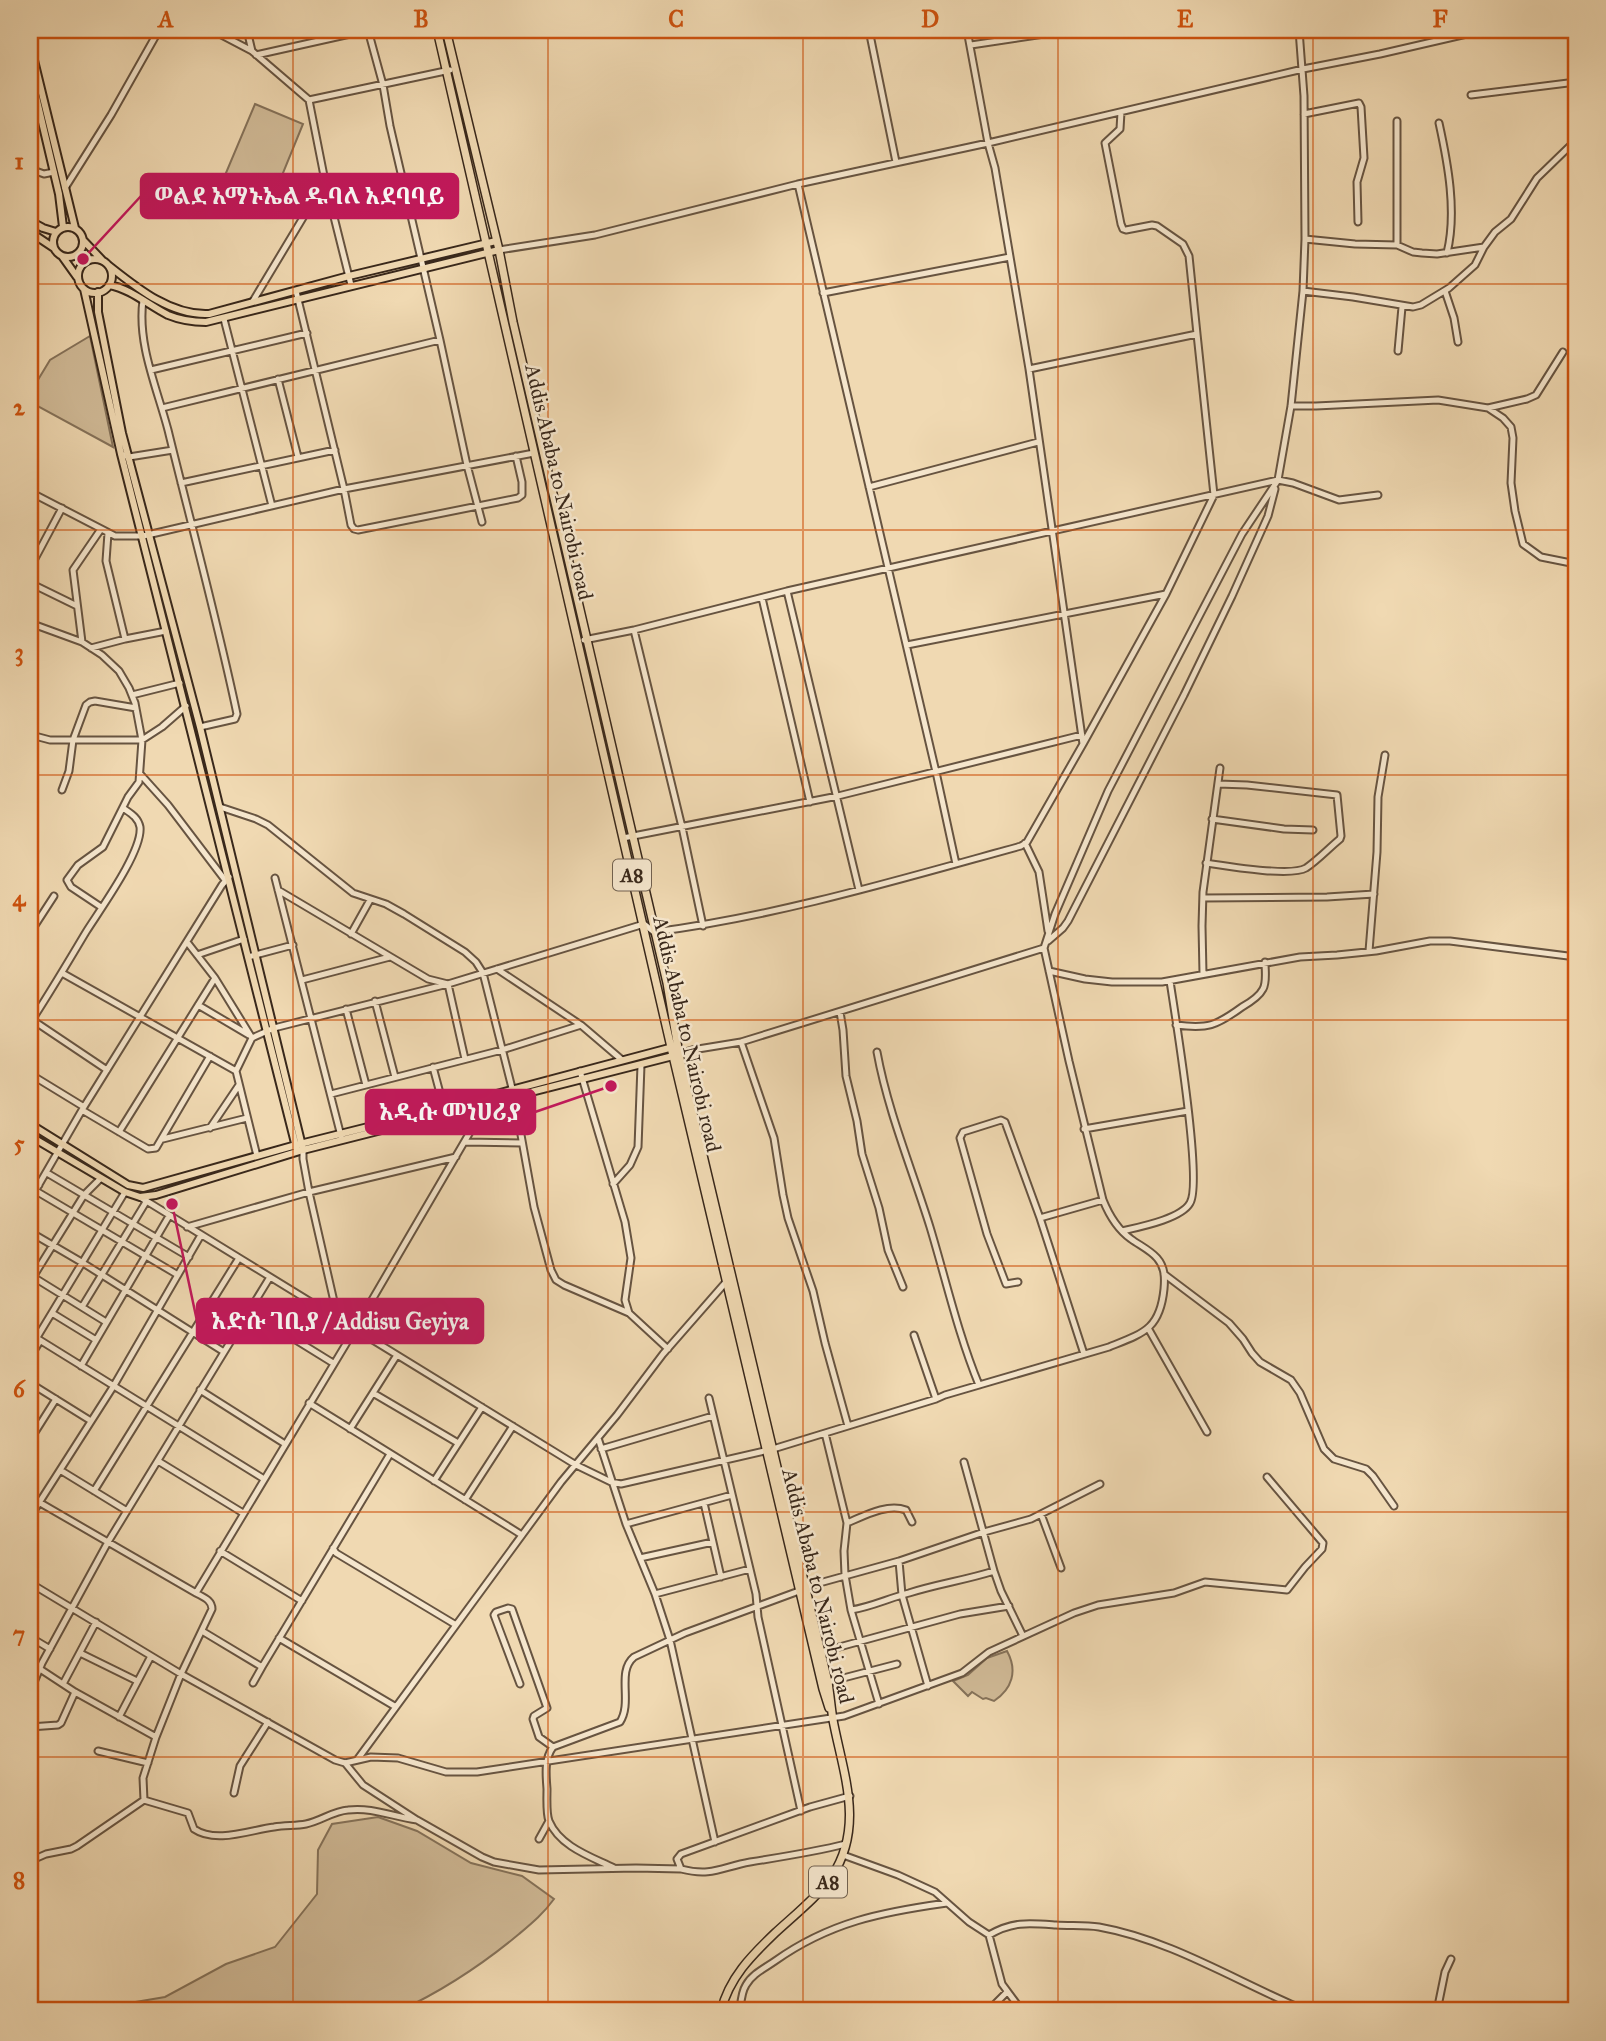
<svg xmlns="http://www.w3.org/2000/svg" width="1606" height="2041" viewBox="0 0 1606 2041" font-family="'IM FELL Great Primer','Noto Serif Ethiopic',serif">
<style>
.green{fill:#d1bb98;stroke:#85725a;stroke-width:2}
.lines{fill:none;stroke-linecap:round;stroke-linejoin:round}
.minor-casing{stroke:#675441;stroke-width:9}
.major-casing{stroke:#39281b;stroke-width:10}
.highway-casing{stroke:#39281b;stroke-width:10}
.minor{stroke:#f5e6cd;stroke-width:5}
.major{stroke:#f0d9b2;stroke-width:6}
.highway{stroke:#f0d9b2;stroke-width:7}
.grid{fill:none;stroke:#ce520e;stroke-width:2;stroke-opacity:0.55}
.labels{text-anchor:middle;stroke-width:5;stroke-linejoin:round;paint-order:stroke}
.shield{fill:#f5e6cd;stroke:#716150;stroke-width:2}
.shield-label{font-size:19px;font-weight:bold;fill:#39281b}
.street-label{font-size:21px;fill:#39281b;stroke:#f5e6cd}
.leader{fill:none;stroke:#c2185b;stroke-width:2.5}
.callout-dot{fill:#c2185b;stroke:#f5e6cd;stroke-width:2.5}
.callout{fill:#c2185b;stroke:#c2185b;stroke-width:2.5}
.callout-label{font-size:23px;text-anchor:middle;font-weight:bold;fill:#fff}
.neatline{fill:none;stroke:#ce520e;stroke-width:2.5}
.grid-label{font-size:23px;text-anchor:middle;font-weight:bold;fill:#ce520e}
</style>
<rect width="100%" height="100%" fill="#f0d9b2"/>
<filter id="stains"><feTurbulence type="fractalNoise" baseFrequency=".00286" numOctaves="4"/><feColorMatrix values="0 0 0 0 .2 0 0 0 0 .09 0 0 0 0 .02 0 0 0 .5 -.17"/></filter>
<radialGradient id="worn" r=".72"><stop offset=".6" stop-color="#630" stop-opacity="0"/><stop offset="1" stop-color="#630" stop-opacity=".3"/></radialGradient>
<!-- green -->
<path class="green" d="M255 104 303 124 272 200 223 180Z
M90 336 113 447 30 402V393L50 360Z
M1007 1651C1018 1671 1012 1689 994 1701L986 1698 983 1699 972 1692 968 1696 953 1681 968 1675 987 1658Z
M378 1817 417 1831 471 1863 522 1876 554 1899C544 1913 532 1923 519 1934 483 1964 442 1991 399 2011H82L165 1997 226 1964 275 1947 317 1894 318 1850 332 1824Z"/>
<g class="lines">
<!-- minor casing -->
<g class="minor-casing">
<path id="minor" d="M212 30 252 51
M247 30 252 51 309 100 325 181 351 285
M368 30 383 85 390 126 440 340 467 465 482 522
M869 30 896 162
M971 45 1071 30
M256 55 368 30
M1471 95 1576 82
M309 100 450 70
M1121 112 1120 129 1105 143 1121 224 1123 229 1126 230 1152 225 1157 226 1183 244 1189 256 1197 334
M1304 114 1359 103 1361 107 1364 158 1357 182 1358 222
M1397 121V245
M1439 123C1448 164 1457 212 1447 253
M30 169 44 174 54 172
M798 184 936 772 956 864
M65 188 111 115 159 30
M1305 239 1355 244 1397 245 1413 252 1422 253 1437 254 1484 247
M499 250 595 235 798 184 988 143 1303 69 1380 54 1484 30
M296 291 344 489 351 525 354 529 358 530 518 498 522 495V482L516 456
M1303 291 1353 297 1413 307 1421 305 1449 288 1475 265 1484 247 1495 232 1511 219 1537 178 1571 145 1576 122
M1445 291 1454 318 1458 342
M823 293 1010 257
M143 300C137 344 157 388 168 430 191 524 217 619 237 714L235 719 200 727
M253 301 325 181
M224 319 272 506
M1398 351 1402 307
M1029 369 1197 334 1214 495 1166 594 1083 744
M151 370 307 333
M278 379 298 457
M1291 406H1316L1438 400 1488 408 1503 418 1511 427 1513 438 1511 483 1515 511 1523 544 1541 557 1576 564
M162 408 440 340
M1488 408 1527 399 1536 395 1563 352
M121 454 129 457 173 450
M181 483 335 450
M869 487 1038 442
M30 492 115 536H143L344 489 534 453
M108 533 106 561 125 639
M30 568 62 508
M30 583 77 606
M787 591 859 890
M762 598 810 802
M30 623 82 642 102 655 119 671 129 688 135 703 142 740 139 782 128 797 103 847 78 865 67 880 71 887 101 907
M634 630 682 827 703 926
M584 640 634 630 787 591 1278 480 1293 483 1339 500 1378 495
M82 642 73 570 101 529
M907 645 1166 594
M91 648 125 639 166 631
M132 695 180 683
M30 732 35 736 50 740H142L162 727 186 706
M141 775 168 805 225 880
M62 790 69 771 73 740 86 705 90 702 95 701 136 708
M220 807 256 819 268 825 353 893 386 904 404 914 465 952 476 962 483 973 514 1096 534 1207 551 1270 556 1280 564 1285 629 1313
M1212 819 1284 829 1313 830
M623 838 838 796 1082 735
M1025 843 1039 872 1048 931
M1206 863C1226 866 1291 877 1306 868 1318 860 1329 848 1340 839L1341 836 1337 795 1247 785 1218 784
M275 878 341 1136
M278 890 428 979 448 984 465 1059
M1203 898 1327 897 1374 894
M30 933 54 896
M351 934 370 900
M1048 941 1063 928 1068 921 1184 695 1232 596 1268 516 1275 489
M187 942 215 978 252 1038
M1044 948 1055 914 1108 791 1242 534 1278 480 1291 406 1303 291 1305 239 1304 96 1299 30
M1369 951 1377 852 1378 797 1385 755
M197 955 244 939
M248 957 293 945
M497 969 581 1025 622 1060
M1049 971 1085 979 1112 982H1162L1300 957 1337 955 1376 951 1430 941H1450L1576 957
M62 973 236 1071 252 1038 274 1028 448 984 644 924 654 932C778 916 901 879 1021 846L1027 842 1083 744 1029 369 995 168 988 143 967 30
M1203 974 1202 926 1203 892 1220 768
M302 980 390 957
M375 1001 395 1077
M198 1005 249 1035
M346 1009 366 1085
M840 1012 843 1030 846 1076 857 1121 862 1154 879 1208 888 1250 903 1287
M31 1019 107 1070
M32 1020C51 991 68 962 86 932 99 911 143 851 140 827 138 817 130 813 123 808
M1176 1025C1208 1029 1216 1026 1242 1007 1249 1003 1259 997 1263 989 1267 982 1265 971 1265 962
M741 1042 774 1138 783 1195 788 1218 813 1291 825 1343 848 1426
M877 1052C888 1112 912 1169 930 1227 946 1280 958 1334 979 1385
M433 1067 445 1112
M236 1071 257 1156
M580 1071 625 1222 631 1258 625 1300 629 1313 668 1349
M30 1074 84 1107
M331 1094 502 1050 581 1025
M82 1110 148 1149 156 1148 210 1056
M210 1128 239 1085
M1084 1129 1188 1111
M119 1132 215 978
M163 1139 247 1118
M465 1142 522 1143
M303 1150V1159L309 1192 338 1319
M47 1173 189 1257
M30 1179 39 1185
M613 1184 630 1165 638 1147 641 1065
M36 1191 178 1275
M140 1197 576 1465 611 1482 621 1484 773 1449 936 1399 945 1395 1109 1347C1144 1333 1160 1329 1164 1289 1165 1278 1165 1267 1157 1258 1150 1250 1139 1245 1131 1239 1117 1229 1109 1215 1103 1200L1069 1061 1044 948 741 1042 692 1050 679 1054
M30 1200 82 1110 222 885 229 877
M1040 1218 1103 1200
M187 1227 309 1192 456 1157
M1122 1231C1139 1227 1181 1219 1190 1203 1203 1182 1175 1015 1170 981
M30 1232 83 1263 224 1352
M1164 1274 1229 1323 1243 1339 1252 1353 1260 1362 1291 1380 1300 1393 1324 1449 1334 1459 1366 1469 1373 1476 1394 1506
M30 1275 106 1322
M33 1277 84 1195 101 1178
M1018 1282 1006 1284 987 1234 960 1138 963 1132 1001 1120 1005 1122 1040 1218 1084 1354
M82 1307 146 1202
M249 1311 333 1363
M52 1313 96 1340
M1148 1328 1207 1432
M30 1334 264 1479
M914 1335 936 1399
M36 1339 125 1192
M30 1357 40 1341
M81 1366 169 1216
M30 1383 91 1421
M200 1390 285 1444
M373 1393 458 1443
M709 1398 756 1594 758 1617 801 1811
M309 1403 522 1535
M350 1429 397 1355
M825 1433 847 1523 844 1551 845 1575 851 1610 879 1704
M598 1438 626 1524 655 1594 670 1640 715 1842
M30 1440 56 1399
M601 1449 713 1416
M158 1461 243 1513
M964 1462 994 1571 1001 1591 1023 1636
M60 1470 127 1511
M434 1481 482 1407
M94 1491 239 1258
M30 1497 196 1593C203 1597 212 1600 212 1609L181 1674 156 1737 143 1778 144 1800
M465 1500 513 1426
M704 1503 721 1577
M1041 1514 1061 1568
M30 1517 113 1387 201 1235
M847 1523C864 1516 887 1503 906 1510L912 1522
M626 1524 732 1495
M333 1548 336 1553 456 1625
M220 1551 302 1601
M640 1558 713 1542
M899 1561 902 1595 928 1686
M30 1583 181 1674 335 1760 345 1763 371 1757 398 1758 446 1772H477L844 1716 962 1673 989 1652 1074 1613 1098 1605 1174 1593 1205 1582 1287 1590 1305 1567 1322 1549 1323 1543 1267 1477
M196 1593 355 1329 487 1103
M655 1594 750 1569
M851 1610C871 1607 889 1598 909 1593 937 1584 966 1580 994 1571
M202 1631 262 1667 390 1454
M30 1637 50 1649
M279 1638 396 1707
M821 1652 960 1614 1009 1606
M80 1653 137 1681
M40 1669 75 1692 156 1737
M828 1682 897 1664
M253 1683 262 1667
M63 1684 96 1622
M520 1684 494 1615 496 1612 508 1608 512 1609 547 1708 534 1716 533 1719 539 1737 553 1747
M30 1692 42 1663 108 1542 270 1277
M119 1717 151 1656
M30 1727 58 1725 61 1723 75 1692
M98 1751 148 1763
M357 1760 561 1482 617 1415 663 1354 726 1282
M345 1763 363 1785 417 1820 482 1857 494 1862 539 1870 636 1868 681 1869
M234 1793 240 1766 268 1722
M539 1839 549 1821
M846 1844C814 1852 782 1857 750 1862 722 1867 712 1877 681 1869L677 1859 681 1854 810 1807 850 1796
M843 1855 898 1875 935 1892 969 1922 989 1935C1013 1921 1029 1923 1056 1925 1070 1926 1085 1925 1099 1927 1172 1940 1239 1983 1307 2011
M30 1861 46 1854 71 1849 77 1846 144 1800 188 1813 194 1829C216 1844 250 1830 274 1827 285 1825 296 1826 306 1824 321 1821 333 1811 348 1810 373 1807 393 1817 417 1820
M614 1868C592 1857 560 1847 549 1821 546 1813 547 1799 547 1789 546 1775 544 1759 553 1747L620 1722C633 1702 616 1672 634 1657L685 1633 799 1591 805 1587 899 1561 984 1532 1031 1519 1100 1484
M989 1935 1002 1984 1022 2011
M740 2011C741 2002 741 1993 746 1985 752 1974 765 1968 775 1961 830 1922 882 1912 947 1903
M988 2011 1007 1992
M1437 2011 1445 1972 1451 1959"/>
</g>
<!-- major casing -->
<g class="major-casing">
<path id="major" d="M30 44 75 228
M30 71 59 194 63 227
M30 221 43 228 56 232
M53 242a15 15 0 1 1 30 0a15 15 0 1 1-30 0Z
M30 232 54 248
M83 240 102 260
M62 256 77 277
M78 276a17 17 0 1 1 34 0a17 17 0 1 1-34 0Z
M108 265C137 288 171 316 209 314L349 276 496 241
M109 285C131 289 148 305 168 315 180 320 193 322 206 322L499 250
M84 289 121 454 297 1151
M98 292V312L122 433 200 727 303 1150
M30 1124 128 1185 143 1188 296 1145 444 1108 673 1047
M30 1136 125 1192 140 1197 156 1195 303 1150 677 1055"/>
</g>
<!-- highway casing -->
<g class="highway-casing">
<path id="highway" d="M437 30 673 1056 823 1689 829 1708
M446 30 499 250 513 322 667 983 679 1054 828 1682C830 1695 831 1707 833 1720 843 1773 865 1826 832 1876 821 1894 791 1918 775 1933 751 1956 729 1978 721 2011"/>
</g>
<!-- minor -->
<use href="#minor" class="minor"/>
<!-- major -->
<use href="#major" class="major"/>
<!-- highway -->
<use href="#highway" class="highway"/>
</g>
<!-- grid -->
<path class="grid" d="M293 30V2011M548 30V2011M803 30V2011M1058 30V2011M1313 30V2011M30 284H1576M30 530H1576M30 775H1576M30 1020H1576M30 1266H1576M30 1512H1576M30 1757H1576"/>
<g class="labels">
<!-- shield labels -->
<g class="shield">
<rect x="613" y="859.5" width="38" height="31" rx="5"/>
<rect x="809" y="1866.5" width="38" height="31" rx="5"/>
</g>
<g class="shield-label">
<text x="632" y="882">A8</text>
<text x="828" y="1889">A8</text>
</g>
<!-- street labels -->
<g class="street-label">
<text transform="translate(559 482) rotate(77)" y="7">Addis Ababa to Nairobi road</text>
<text transform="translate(687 1034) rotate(77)" y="7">Addis Ababa to Nairobi road</text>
<text transform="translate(818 1586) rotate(76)" y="7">Addis Ababa to Nairobi road</text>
</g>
</g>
<!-- callouts -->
<path class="leader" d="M83 259L141 196M611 1086L535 1112M172 1204L197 1321"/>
<g class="callout-dot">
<circle cx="83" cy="259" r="7"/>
<circle cx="611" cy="1086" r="7"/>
<circle cx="172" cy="1204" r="7"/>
</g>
<g class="callout">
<rect x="141" y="174" width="317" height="44" rx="7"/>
<rect x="366" y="1090" width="169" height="44" rx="7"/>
<rect x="197" y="1299" width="286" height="44" rx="7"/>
</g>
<g class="callout-label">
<text x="299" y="204">ወልደ አማኑኤል ዱባለ አደባባይ</text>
<text x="450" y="1120">አዲሱ መነሀሪያ</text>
<text x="340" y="1329">አድሱ ገቢያ / Addisu Geyiya</text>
</g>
<!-- margin -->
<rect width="1606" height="2041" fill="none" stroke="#f0d9b2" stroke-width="77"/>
<rect x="38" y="38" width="1530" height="1964" class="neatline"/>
<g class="grid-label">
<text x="166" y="27">A</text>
<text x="421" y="27">B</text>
<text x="676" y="27">C</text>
<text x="930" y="27">D</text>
<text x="1185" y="27">E</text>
<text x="1440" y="27">F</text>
<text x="19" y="169">1</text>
<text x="19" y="415">2</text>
<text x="19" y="660">3</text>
<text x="19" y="906">4</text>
<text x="19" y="1151">5</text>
<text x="19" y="1397">6</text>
<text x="19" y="1642">7</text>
<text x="19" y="1888">8</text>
</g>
<rect width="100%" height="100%" filter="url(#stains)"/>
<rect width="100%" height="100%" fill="url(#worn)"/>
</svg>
